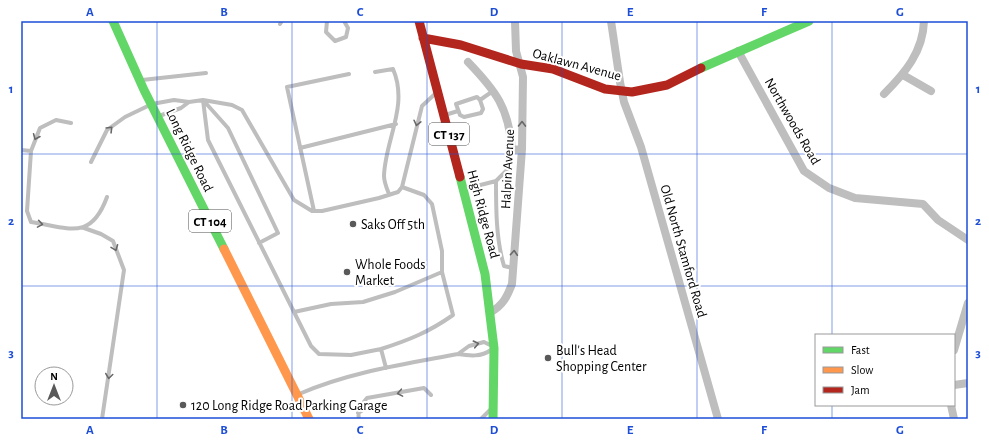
<svg xmlns="http://www.w3.org/2000/svg" width="989" height="440" viewBox="0 0 989 440" font-family="'Alegreya Sans',sans-serif">
<style>
.lines{fill:none;stroke-linecap:round;stroke-linejoin:round}
.lane{stroke:#bebebe;stroke-width:4}
.street{stroke:#bebebe;stroke-width:8}
.fast{stroke:#63d668;stroke-width:9}
.slow{stroke:#ff974d;stroke-width:9}
.jam{stroke:#b3261e;stroke-width:9}
.oneway{stroke:#686868}
.grid{fill:none;stroke:#1d4ed8;stroke-width:1;stroke-opacity:0.55}
.poi-dot{fill:#595959;stroke:#fff;stroke-width:1.5}
.labels{text-anchor:middle;stroke-width:4;stroke-linejoin:round;paint-order:stroke}
.shield{fill:#fff;stroke:#4c4c4c;stroke-width:1}
.shield-label{font-size:13px;font-weight:bold;fill:#000}
.street-label{font-size:14px;fill:#000;stroke:#fff}
.poi-label{font-size:14px;fill:#000;stroke:#fff;text-anchor:start}
.neatline{fill:none;stroke:#1d4ed8;stroke-width:1.5}
.grid-label{font-size:13px;text-anchor:middle;font-weight:bold;fill:#1d4ed8}
</style>
<rect width="100%" height="100%" fill="#fff"/>
<g class="lines">
<!-- lane -->
<path class="lane" d="M327 21 326 32 335 41 346 37 348 28 344 21
M280 24 282 21
M375 72 393 69C409 106 385 140 384 176 384 182 387 189 389 194
M142 80 206 73
M477 97 480 100 483 109 481 113 464 117 460 115 456 104Z
M480 100 493 91
M445 115 458 111
M159 116 181 108 189 102
M71 123 56 120 40 128 31 151 27 211 31 222C69 228 91 241 107 197
M300 148 396 124
M21 150 31 151
M91 162 107 130 125 117 152 104 174 100 189 102 203 100 232 105 242 110 294 200 312 211H322L379 198 398 192 402 187 422 106 436 93
M496 181 507 170 512 150
M465 189 496 181C496 209 496 239 504 266L513 268
M314 211 287 87 349 74
M84 228 101 234 113 241 124 270 102 419
M259 243 278 233 228 128 203 100 208 140 311 346 319 354 351 355 381 349
M294 312 331 304 363 302 395 292 442 272
M458 354 469 346 484 342 490 345
M386 368 381 349C409 340 429 332 453 315L442 272V251L432 204 424 195 402 187
M299 394C349 372 405 364 458 354 470 356 481 357 491 350
M358 413 366 408
M359 419C357 410 361 405 367 398L424 388 431 395
M481 419 490 410"/>
<!-- street -->
<path class="street" d="M611 21 620 82 624 102 641 147 718 419
M738 51 804 171 829 188 855 198 923 204 938 220 968 240
M468 62C496 91 509 108 512 150L522 149
M903 75 931 91
M884 94C905 73 923 52 924 21
M491 312C503 305 507 297 512 284L522 149 523 77 516 51 515 21
M954 350 968 303
M954 385 968 383
M951 405 954 419"/>
<!-- fast -->
<path class="fast" d="M113 21 144 90 224 249
M701 68 809 21
M460 177 485 274 494 348 493 419"/>
<!-- slow -->
<path class="slow" d="M224 249 309 419"/>
<!-- jam -->
<path class="jam" d="M419 21 460 177
M423 38 461 45 521 64 553 69 605 89 632 92 667 85 701 68"/>
</g>
<!-- one-way arrows -->
<defs><path id="oneway-chevron" d="M-2-3.5L2.5 0L-2 3.5" fill="none" stroke-width="1.6" stroke-linecap="round" stroke-linejoin="round"/></defs>
<g class="oneway">
<use href="#oneway-chevron" transform="translate(417 123) rotate(103)"/>
<use href="#oneway-chevron" transform="translate(522 124) rotate(-89)"/>
<use href="#oneway-chevron" transform="translate(110 129) rotate(-45)"/>
<use href="#oneway-chevron" transform="translate(36 137) rotate(113)"/>
<use href="#oneway-chevron" transform="translate(40 224) rotate(9)"/>
<use href="#oneway-chevron" transform="translate(115 248) rotate(69)"/>
<use href="#oneway-chevron" transform="translate(514 253) rotate(-86)"/>
<use href="#oneway-chevron" transform="translate(476 344) rotate(-12)"/>
<use href="#oneway-chevron" transform="translate(109 376) rotate(98)"/>
<use href="#oneway-chevron" transform="translate(400 393) rotate(170)"/>
</g>
<!-- grid -->
<path class="grid" d="M157 21V419M292 21V419M427 21V419M562 21V419M697 21V419M832 21V335M21 154H968M21 286H968M832 405V419"/>
<!-- markers -->
<g class="poi-dot">
<circle cx="353" cy="224" r="4"/>
<circle cx="347" cy="272" r="4"/>
<circle cx="548" cy="358" r="4"/>
<circle cx="183" cy="405" r="4"/>
</g>
<g class="labels">
<!-- shield labels -->
<g class="shield">
<rect x="429" y="123" width="40" height="22" rx="3"/>
<rect x="189" y="210" width="42" height="22" rx="3"/>
</g>
<g class="shield-label">
<text x="449" y="139">CT 137</text>
<text x="210" y="226">CT 104</text>
</g>
<!-- street labels -->
<g class="street-label">
<text transform="translate(577 64) rotate(15)" y="5">Oaklawn Avenue</text>
<text transform="translate(793 121) rotate(60)" y="5">Northwoods Road</text>
<text transform="translate(190 150) rotate(64)" y="5">Long Ridge Road</text>
<text transform="translate(507 169) rotate(-87)" y="5">Halpin Avenue</text>
<text transform="translate(484 214) rotate(75)" y="5">High Ridge Road</text>
<text transform="translate(684 251) rotate(74)" y="5">Old North Stamford Road</text>
</g>
<!-- poi labels -->
<g class="poi-label">
<text x="361" y="229">Saks Off 5th</text>
<text x="355" y="269">Whole Foods<tspan x="355" dy="16">Market</tspan></text>
<text x="556" y="355">Bull's Head<tspan x="556" dy="16">Shopping Center</tspan></text>
<text x="191" y="410">120 Long Ridge Road Parking Garage</text>
</g>
</g>
<!-- border -->
<rect width="989" height="440" fill="none" stroke="#ffffff" stroke-width="44"/>
<!-- legend -->
<rect x="815" y="334" width="140" height="72" fill="#ffffff" stroke="#999999"/>
<rect x="823" y="347" width="20" height="6" fill="#63d668" stroke="#999999"/>
<text x="851" y="354" font-size="12" fill="#000000">Fast</text>
<rect x="823" y="367" width="20" height="6" fill="#ff974d" stroke="#999999"/>
<text x="851" y="374" font-size="12" fill="#000000">Slow</text>
<rect x="823" y="387" width="20" height="6" fill="#b3261e" stroke="#999999"/>
<text x="851" y="394" font-size="12" fill="#000000">Jam</text>
<!-- north arrow -->
<g transform="translate(54 386)"><circle r="19" fill="#ffffff" stroke="#999999"/>
<path d="M0-3L7 15L0 10L-7 15Z" fill="#595959"/>
<text y="-6" font-size="11" font-weight="bold" text-anchor="middle" fill="#000000">N</text>
</g>
<rect x="22" y="22" width="945" height="396" class="neatline"/>
<g class="grid-label">
<text x="90" y="16">A</text>
<text x="224" y="16">B</text>
<text x="360" y="16">C</text>
<text x="494" y="16">D</text>
<text x="630" y="16">E</text>
<text x="764" y="16">F</text>
<text x="900" y="16">G</text>
<text x="11" y="93">1</text>
<text x="978" y="93">1</text>
<text x="11" y="225">2</text>
<text x="978" y="225">2</text>
<text x="11" y="357">3</text>
<text x="978" y="357">3</text>
<text x="90" y="434">A</text>
<text x="224" y="434">B</text>
<text x="360" y="434">C</text>
<text x="494" y="434">D</text>
<text x="630" y="434">E</text>
<text x="764" y="434">F</text>
<text x="900" y="434">G</text>
</g>
</svg>
